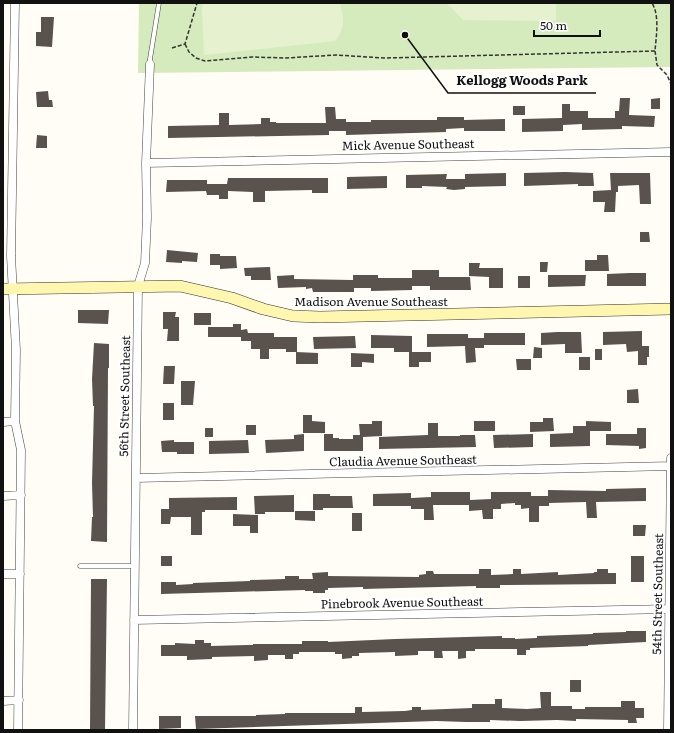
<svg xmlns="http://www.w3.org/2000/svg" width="674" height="733" viewBox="0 0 674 733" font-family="Literata,serif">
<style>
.green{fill:#d5ebbd}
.pitch{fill:#e6f2cf}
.building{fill:#5a524d}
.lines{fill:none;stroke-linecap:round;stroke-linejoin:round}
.lane-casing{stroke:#444;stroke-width:5}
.street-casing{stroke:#444;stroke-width:9}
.secondary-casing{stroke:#333;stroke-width:12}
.path{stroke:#333;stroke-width:1.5;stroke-dasharray:4 2;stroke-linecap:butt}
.lane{stroke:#fff;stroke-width:4}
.street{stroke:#fff;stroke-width:8}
.secondary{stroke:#fff6b0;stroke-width:11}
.labels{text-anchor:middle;stroke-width:4;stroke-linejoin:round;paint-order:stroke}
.street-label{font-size:12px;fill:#111;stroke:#fff}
.leader{fill:none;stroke:#111;stroke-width:1.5}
.callout-dot{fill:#111;stroke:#fff;stroke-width:1.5}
.callout-label{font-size:13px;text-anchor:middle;font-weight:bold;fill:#111;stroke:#fff;stroke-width:4;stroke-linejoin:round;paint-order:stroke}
</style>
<rect width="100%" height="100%" fill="#fffdf5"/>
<!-- green -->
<path class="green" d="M139 3H671V67L138 73Z"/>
<!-- pitch -->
<path class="pitch" d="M203 3H340C344 20 346 26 335 41L204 55 202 9Z
M447 3H556V21L463 20Z"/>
<!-- building -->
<path class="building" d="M41 17H54L52 47 36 46V32H41Z
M48 91 49 100H52L53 107H37L36 92Z
M620 98H630L629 115 655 116 654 127 622 126V129L582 130V124L563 125V131L522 132V119L562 118V104H570V111H588V118H615V111H619Z
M660 98V109H651V99Z
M513 106H525V115H513Z
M325 107H335L336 119H346V122H371V120H437V117H464V120L505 119V131H464V128L446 129V132L346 135V131H329V135L168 138V126L219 125V113H229V125L261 124V118H270V122H276V123H326Z
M37 135 47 136V148H36Z
M565 172 593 173 594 186H578V184L524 186V173Z
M506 173V186L465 187V189L454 190 446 189 447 187 422 186V188H406V175L447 174 446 179H465V174Z
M610 173H650L651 204H640L639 185 618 186V192H616L615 212H604L605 202H593V191L611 190Z
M387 176V188L347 189V177Z
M228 178H328V193H312V190L265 191V202H253V192L228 191V199H219V195H207L206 191 166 192 167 180H207V184H227Z
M640 232H649L650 242H640Z
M167 250 198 253 197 262 182 261V263L166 262Z
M210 254H220V256H236L237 268 220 269V265H210Z
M597 255H608L609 271H585V260H597Z
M540 262H548L547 272H540Z
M469 263H480L479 268H503V288H489V277L469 276Z
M270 267 271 280H251V276H245L244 268Z
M412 270H439V277H470L471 290H430V286H412V290L371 291V288H354V292H313L312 288 306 289V287L278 288 277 276 294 275V279L353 280V275H378V278H412Z
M630 273H646V286H607V274Z
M548 275H586L585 286 548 287Z
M518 276H530V288H518Z
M78 310H109L108 324 78 323Z
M163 312H176L175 317H179V341H167L168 329H163Z
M194 313H211V325H194Z
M233 324H241V330L247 329 248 333H274V337H297V352H286V349H269V359H260V349H251V341H241V337H208V327H233Z
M642 331V346H649V357H647V365H638V351L627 352 626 344 603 345V332Z
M557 332H581L582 353H565V344L541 345V333Z
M484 333H525V345H484V348H475L476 362 466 363 465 346 427 347V334H468V338H484Z
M371 335 412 336V352H409H431V362H419V367H409V352H394V348H371Z
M355 336 356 348 314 349 313 337Z
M94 343 109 344V368H108L107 542 91 541 92 517H93L92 483 94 406H93L92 379Z
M534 347 542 348V358H533Z
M595 349H602V360H595Z
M296 352 318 353V364H296Z
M351 353 374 354V363L362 362V367H351Z
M579 357H590V370H579Z
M516 359H531V370H517Z
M164 366H175L174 384H163Z
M181 381H195L193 405H181Z
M638 389 639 403H627V390Z
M163 403H174V420H163Z
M303 415H312V421L325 422V433H303Z
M543 418H553L554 431 530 432V422H543Z
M372 421H382V436L363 437V451H324V434H333V438H339V439H353V435H360L359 424H372Z
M474 421H495V431H474Z
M586 421 611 422V431H590V446L550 447V434L573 433V426H586Z
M428 423H438V436H460V435H475L476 447 379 449V437L428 435Z
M246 425H256V435H246Z
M205 428H213V437H205Z
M637 428H646V448L639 449V446L606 445V434H637Z
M304 434V451L266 453 265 440 294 439V435Z
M533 434V447L494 448 493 435Z
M174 440V442H194V454H177V452H162L161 441Z
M248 440 249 453 209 454V441Z
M646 488V501L596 502 597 518H587L586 502 549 503V506H539V522H529V508L521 509V505H515V503L501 504V509H493V519H483L482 510 469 511V505H433L434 520H424V509H411V506H373V494L411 493V498L431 497V492H470V500L491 499V492H531V496H548V490L606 491V489Z
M313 494H330V496H352L353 508H323V510H313Z
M294 495V512H265V514H255L254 496Z
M237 497V510H205V512H202V535H191V517H171L170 524H161V509H169V498Z
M295 511H315V521L295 520Z
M352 513H362V531H352Z
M233 514 258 515V533H250V526H233Z
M633 525H646L645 536H633Z
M161 556H172V566H161Z
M631 556H644V582H631Z
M479 569H491V575L513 574V569H521V574L558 572V575L594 573V572H597V569H608V573H616V584L500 585V588H476V586L363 589V587L328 588V590H325V593H313V591H305V590L161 594V582H176V585L193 584V583L250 581V580L285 579V576H299V579H313L312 573 328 572V576L419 577V575L426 574V571H433L434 574H479Z
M91 579H107L105 730H90Z
M626 631H646V642L588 645V646L530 648V650H526V655H517V649H475V651H466V658L458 659V651H442L443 658H434V651H418V655L395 656V652L359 653V656H352V658L342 659V654H335V652H299V654H293V659H285V655H268V660L254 661V656L212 657V659L187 660V656H161V645H175V643L195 644V640H204V643H211V646L248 645H253V644H302V641H328V642L395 639 502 636V638H515V639L537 638V636L593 634V633L626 632Z
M570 680H581V692H570Z
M540 692H551V706H572V709H585V707H621V701H635V708H644V718H636L637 723H628V720L576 719V721L557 720 520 721 490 720V722H466L436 721 196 729 195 716H256V715L285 714V713H355V707H362V712L405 711 412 710V707H421V710L472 708V704H495V699H502V708L527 709 541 708Z
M159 716H181V728L159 729Z"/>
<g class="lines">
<!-- lane casing -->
<g class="lane-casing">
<path id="lane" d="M150 64V59L159 3
M80 566H135"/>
</g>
<!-- street casing -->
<g class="street-casing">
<path id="street" d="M15 3 11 256 16 350 15 421 21 450 18 730
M146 163 671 152
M3 422 15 421
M136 478 671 466
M3 496 21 495
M3 574H20
M134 620 671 609
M3 701 19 700
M133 730 138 286 145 263 147 218 146 163 150 64
M668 730 671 458"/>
</g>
<!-- secondary casing -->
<g class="secondary-casing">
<path id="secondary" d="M3 289 180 286 232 298 263 309 293 316 320 317 671 309"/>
</g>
<!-- path -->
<path class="path" d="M185 44 189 52 196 58 205 61 252 57 286 58 336 55 385 58 655 51C656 37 660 16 652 3
M172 48 185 44 197 3
M655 51 657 65 667 75 671 84"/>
<!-- lane -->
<use href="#lane" class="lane"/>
<!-- street -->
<use href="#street" class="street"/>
<!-- secondary -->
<use href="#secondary" class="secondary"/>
</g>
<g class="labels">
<!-- street labels -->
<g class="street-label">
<text transform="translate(408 145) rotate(-1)" y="4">Mick Avenue Southeast</text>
<text x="371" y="306">Madison Avenue Southeast</text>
<text transform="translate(125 396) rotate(-89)" y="4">56th Street Southeast</text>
<text transform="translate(403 461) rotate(-1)" y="4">Claudia Avenue Southeast</text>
<text transform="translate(658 594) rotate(-89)" y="4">54th Street Southeast</text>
<text transform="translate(402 603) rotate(-1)" y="4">Pinebrook Avenue Southeast</text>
</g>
</g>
<!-- callouts -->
<path class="leader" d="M405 35L448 93H596"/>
<circle class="callout-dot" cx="405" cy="35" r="4"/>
<g class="callout-label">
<text x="522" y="85">Kellogg Woods Park</text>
</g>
<!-- border -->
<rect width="674" height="733" fill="none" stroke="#111111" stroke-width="8"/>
<!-- scale -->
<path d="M534 30v6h66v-6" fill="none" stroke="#111111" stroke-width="2"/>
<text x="540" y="30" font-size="12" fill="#111111" stroke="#ffffff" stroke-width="3" paint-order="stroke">50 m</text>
</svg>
